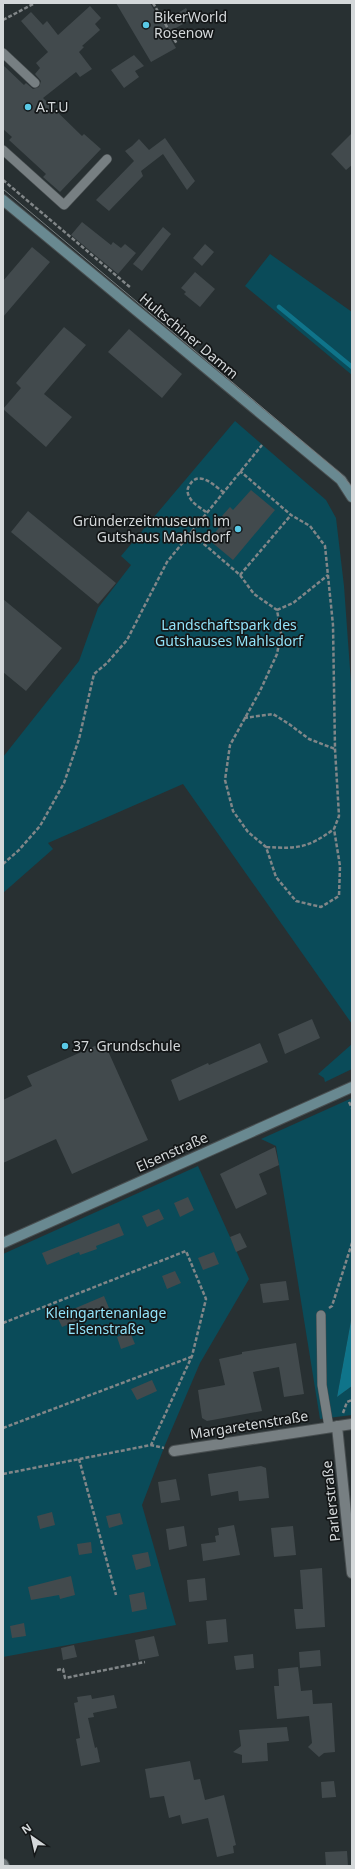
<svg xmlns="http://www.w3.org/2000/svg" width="355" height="1869" viewBox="0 0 355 1869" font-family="'Noto Sans',sans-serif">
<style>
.green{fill:#0a4b59}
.water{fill:#0f748a}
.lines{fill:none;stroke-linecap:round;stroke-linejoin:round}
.stream{stroke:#0f748a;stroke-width:4.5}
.building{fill:#424a4d}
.lane-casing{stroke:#484e50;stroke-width:10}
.street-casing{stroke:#484e50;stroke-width:12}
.secondary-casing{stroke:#484e50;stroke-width:12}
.path{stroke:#818688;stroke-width:2.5;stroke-dasharray:4 2;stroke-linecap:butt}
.lane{stroke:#777f82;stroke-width:9}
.street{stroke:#777f82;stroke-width:10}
.secondary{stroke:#698991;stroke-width:10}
.tram{stroke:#777d7f;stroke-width:1}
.poi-dot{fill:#59c8e5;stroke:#141718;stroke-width:1.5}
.labels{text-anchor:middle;stroke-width:3.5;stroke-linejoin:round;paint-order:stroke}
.poi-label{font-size:14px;fill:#d4d8da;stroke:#141718;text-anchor:start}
.street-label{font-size:14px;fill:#d4d8da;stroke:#141718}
.park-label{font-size:14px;fill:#92e3f9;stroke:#141718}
</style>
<rect width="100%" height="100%" fill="#283032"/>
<!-- green -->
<path class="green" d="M270 254 352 312V375L245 286Z
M235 421 326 500 336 518 344 586 352 697V1024L183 784 48 843 53 849 3 893V757L79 661 98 608 131 565 121 556Z
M352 1044V1069L325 1082 324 1078 318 1074Z
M352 1098V1315L337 1397 352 1386V1415L320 1419 276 1146 261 1139Z
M198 1166 249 1279 200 1363 165 1445 142 1505 176 1625 3 1657V1254Z"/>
<!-- water -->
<path class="water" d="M352 1315V1386L337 1397Z"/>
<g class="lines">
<!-- stream -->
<path class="stream" d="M279 307 352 367"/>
</g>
<!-- building -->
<path class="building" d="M116 3H150L162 23 186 8 192 19 167 33 176 48 151 62Z
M90 6 101 18 95 24 100 30 82 46 84 47 79 52 92 69 80 77 76 72 43 98 82 136 84 134 101 149 60 192 43 177 46 174 9 140 12 137 3 129V65L24 85 26 83 33 89 39 87 41 81 35 74 40 68 36 63 48 52 21 21 31 12 43 25 47 21 58 35Z
M134 55 144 66 135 71 139 77 124 88 111 70Z
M352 133V165L346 170 331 154Z
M165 138 195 181 187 190 163 154 141 171 143 176 109 211 96 200 134 161 125 151 132 146 139 139 149 150Z
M82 222 111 245 113 242 121 248 125 244 136 253 118 274 71 235Z
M163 227 171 234 142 271 133 264Z
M205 244 214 252 202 266 193 258Z
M32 247 50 262 3 317V281Z
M195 272 215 289 200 307 184 294 186 292 181 288Z
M64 327 86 345 44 394 72 417 46 447 3 409 21 388 16 383Z
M129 329 182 374 162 398 108 352Z
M251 490 275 510 233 560 209 540 226 519 222 516 230 507 233 510Z
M28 511 116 583 98 604 11 532Z
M3 599 62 648 26 691 3 672Z
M312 1019 320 1038 285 1054 278 1034Z
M104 1042 148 1140 72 1174 56 1139 3 1163V1100L32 1086 27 1076Z
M260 1043 268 1062 179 1101 171 1080 208 1063 209 1065Z
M275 1147 279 1165 259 1174 267 1194 236 1209 220 1174Z
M188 1197 194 1210 180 1217 174 1203Z
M159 1209 164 1219 147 1227 142 1216Z
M119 1223 124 1235 96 1246 97 1249 80 1255 79 1252 47 1265 42 1253Z
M240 1233 247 1247 236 1252 230 1237Z
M214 1252 219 1264 203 1270 198 1258Z
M175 1271 181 1283 167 1289 162 1276Z
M286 1281 289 1300 263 1303 260 1284Z
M104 1296 109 1308 62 1327 57 1316Z
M130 1332 135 1344 121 1349 117 1337Z
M296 1343 304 1394 284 1397 279 1367 253 1372 262 1411 207 1421 202 1418 198 1390 225 1385 219 1359 242 1354V1352Z
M152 1380 157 1391 137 1400 131 1389Z
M261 1466 266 1468 269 1498 239 1501 238 1491 211 1496 208 1474Z
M176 1479 180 1500 161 1503 158 1482Z
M52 1512 55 1525 40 1529 37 1516Z
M120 1513 123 1524 109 1528 106 1516Z
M234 1525 240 1555 203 1561 201 1544 216 1542 215 1536 219 1535 218 1528Z
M184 1526 187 1546 169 1550 166 1529Z
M293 1526 296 1555 274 1557 271 1528Z
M91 1542 92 1553 79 1555 77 1544Z
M148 1552 151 1566 136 1570 132 1555Z
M322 1568 325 1627 296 1629 294 1609H303L300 1570Z
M71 1576 75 1595 60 1599 59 1595 31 1600 28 1587Z
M205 1578 207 1600 189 1602 187 1580Z
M144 1592 147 1609 132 1612 129 1595Z
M226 1619 228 1642 208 1644 206 1621Z
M24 1623 26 1636 12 1638 10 1626Z
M154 1636 159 1656 139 1660 135 1640Z
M74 1645 77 1657 63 1660 61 1648Z
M320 1650 321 1666 300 1668 299 1652Z
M253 1654 254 1668 236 1670 234 1656Z
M298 1667 301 1691 312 1690 313 1704 332 1703 335 1752 324 1753 319 1757 308 1747 312 1743 309 1716 277 1719 274 1686H279L278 1669Z
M91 1695 92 1699 114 1695 117 1708 93 1713 94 1717 88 1718 95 1748 97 1747 100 1762 81 1766 76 1739 80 1738 74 1703 78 1702 77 1697Z
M287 1727 289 1741 267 1743 268 1761 242 1763V1755L233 1752 241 1746 239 1730Z
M190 1761 194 1780 200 1779 205 1800 224 1795 236 1845 233 1846 234 1853 217 1857 208 1818 182 1824 180 1815 169 1818 164 1796 150 1798 145 1769Z
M334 1781 336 1797 322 1798 321 1782Z
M347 1851 348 1866H326L325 1852Z"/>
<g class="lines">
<!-- lane casing -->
<g class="lane-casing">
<path id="lane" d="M3 53 35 83
M3 150 64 205 107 159
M321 1315 322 1385 329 1427"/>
</g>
<!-- street casing -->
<g class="street-casing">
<path id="street" d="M337 1426 352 1573
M174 1451 352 1424
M3 1864 4 1866"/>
</g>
<!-- secondary casing -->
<g class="secondary-casing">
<path id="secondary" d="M3 200 341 480 352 497
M3 1243 352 1087"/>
</g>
<!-- path -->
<path class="path" d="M153 3 177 44
M3 20 35 3
M3 180 131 288
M206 512C201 508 193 504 190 498 187 494 187 489 189 486 198 469 214 485 223 492
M190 532 240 575 254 594 277 610 281 633 277 654 260 691 230 745 225 780 233 811 248 832 266 847 276 877 296 901 321 907 339 896 340 866 334 829 339 816 335 749 333 625 325 546 310 526 291 515 240 471
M240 575 291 515
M277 610 293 603 328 575
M244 718 273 714 289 724 309 739 335 749
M266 847C298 849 308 848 334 829
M3 864 19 850 40 826 64 783 79 739 94 674 107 663 127 640 167 562 262 445
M349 1102 352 1108
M329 1308 332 1306 352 1243
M3 1323 186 1251 206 1299 192 1356 151 1445
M343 1413 347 1402 352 1400
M3 1428 191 1357
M79 1459 116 1595
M3 1474 151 1445 164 1448
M57 1670 63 1669 65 1678 145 1662"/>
<!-- lane -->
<use href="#lane" class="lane"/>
<!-- street -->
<use href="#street" class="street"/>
<!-- secondary -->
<use href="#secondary" class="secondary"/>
<!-- tram -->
<path class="tram" d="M3 189 341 474 352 487"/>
</g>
<!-- markers -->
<g class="poi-dot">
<circle cx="146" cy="25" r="4"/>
<circle cx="28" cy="107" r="4"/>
<circle cx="238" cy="529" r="4"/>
<circle cx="65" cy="1046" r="4"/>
</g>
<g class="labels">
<!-- poi labels -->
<g class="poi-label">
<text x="154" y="22">BikerWorld<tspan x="154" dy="16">Rosenow</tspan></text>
<text x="36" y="112">A.T.U</text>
<text x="230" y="526" text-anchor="end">Gründerzeitmuseum im<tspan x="230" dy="16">Gutshaus Mahlsdorf</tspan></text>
<text x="73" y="1051">37. Grundschule</text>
</g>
<!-- street labels -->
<g class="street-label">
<text transform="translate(189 336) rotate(40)" y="5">Hultschiner Damm</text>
<text transform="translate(172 1152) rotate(-24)" y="5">Elsenstraße</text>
<text transform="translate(249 1425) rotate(-9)" y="5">Margaretenstraße</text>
<text transform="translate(331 1501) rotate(-96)" y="5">Parlerstraße</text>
</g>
<!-- park labels -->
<g class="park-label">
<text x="229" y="630">Landschaftspark des<tspan x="229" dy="16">Gutshauses Mahlsdorf</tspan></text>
<text x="106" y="1318">Kleingartenanlage<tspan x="106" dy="16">Elsenstraße</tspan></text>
</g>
</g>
<!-- border -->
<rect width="355" height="1869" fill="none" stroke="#d4d8da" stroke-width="8"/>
<!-- north arrow -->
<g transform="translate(32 1837) rotate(326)" stroke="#141718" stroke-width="3" paint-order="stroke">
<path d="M0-3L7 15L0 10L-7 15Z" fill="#d4d8da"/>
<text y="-6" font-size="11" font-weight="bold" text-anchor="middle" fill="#d4d8da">N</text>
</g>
</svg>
